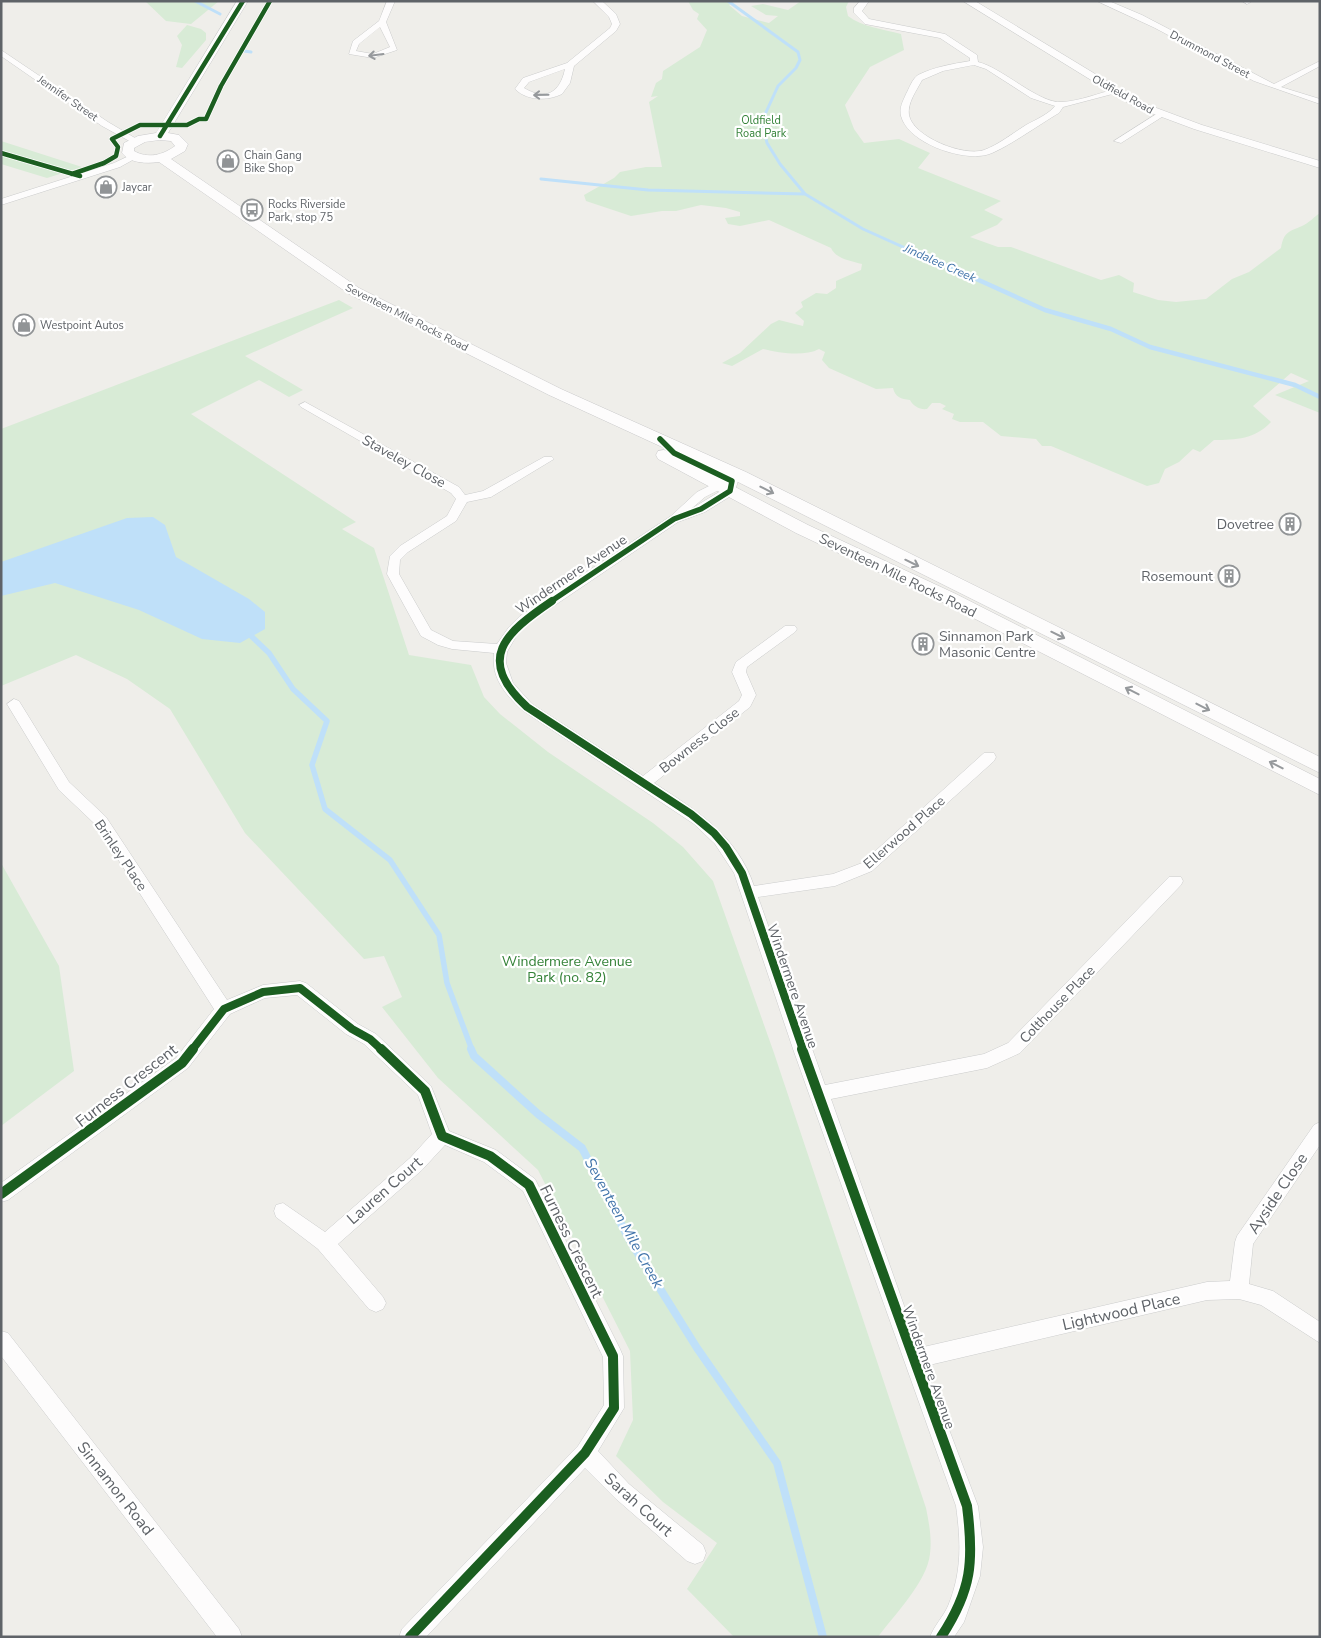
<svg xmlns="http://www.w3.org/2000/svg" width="1321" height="1638" viewBox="0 0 1321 1638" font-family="'Nunito Sans',sans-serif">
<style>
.green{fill:#d8ebd6}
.water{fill:#bfe0f9}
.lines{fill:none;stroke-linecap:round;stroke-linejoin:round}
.stream-far3{stroke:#bfe0f9;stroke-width:3}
.stream-far2{stroke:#bfe0f9;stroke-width:4.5}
.stream-far1{stroke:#bfe0f9;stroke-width:5.5}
.stream{stroke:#bfe0f9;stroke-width:8}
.minor-casing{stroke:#cbcccc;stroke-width:1}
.tertiary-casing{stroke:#cbcccc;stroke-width:1}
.secondary-casing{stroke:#cacacb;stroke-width:1}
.minor{fill:#fdfcfc;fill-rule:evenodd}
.tertiary{fill:#fdfcfc;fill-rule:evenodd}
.secondary{fill:#fdfcfc;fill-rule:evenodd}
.cycleway-far3-casing{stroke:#fff;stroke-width:6}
.cycleway-far2-casing{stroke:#fff;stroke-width:8}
.cycleway-far1-casing{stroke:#fff;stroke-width:11}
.cycleway-casing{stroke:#fff;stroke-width:13}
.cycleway-far3{stroke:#1b5e20;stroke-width:4.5}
.cycleway-far2{stroke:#1b5e20;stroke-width:5.5}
.cycleway-far1{stroke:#1b5e20;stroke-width:8}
.cycleway{stroke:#1b5e20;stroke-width:10}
.oneway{stroke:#96999c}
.labels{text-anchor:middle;stroke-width:4.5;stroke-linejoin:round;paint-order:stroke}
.far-street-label{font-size:11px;fill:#5f6368;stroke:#fff}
.far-park-label{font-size:11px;fill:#348238;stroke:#fff}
.far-poi-label{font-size:11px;fill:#5f6368;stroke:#fff;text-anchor:start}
.far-water-label{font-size:12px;font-style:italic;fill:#4174aa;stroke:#fff}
.street-label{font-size:14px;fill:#5f6368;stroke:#fff}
.poi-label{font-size:14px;fill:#5f6368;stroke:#fff;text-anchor:end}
.park-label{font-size:14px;fill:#348238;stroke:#fff}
.water-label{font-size:15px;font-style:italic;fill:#4174aa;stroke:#fff}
.near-street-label{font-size:16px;fill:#5f6368;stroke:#fff}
</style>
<rect width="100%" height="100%" fill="#efeeea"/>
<!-- green -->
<path class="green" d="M145 1H219L191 24 166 21Z
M688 1H735L729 5 742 16 769 23 778 16 766 15 751 6 763 4 788 10 801 1H849L846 7 848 16C862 27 883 29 901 34L904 50 870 67 845 105 854 129 864 143 899 139 930 153 918 168 1001 201 984 210 1003 219 997 225 970 237 998 247H1011L1101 280 1119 275 1134 283 1133 292 1158 300 1176 302 1206 299 1232 279 1249 272 1281 248C1284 231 1289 232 1302 226 1309 223 1314 217 1320 213V413L1275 395 1309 381 1291 373 1253 406 1271 422C1255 439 1236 440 1214 440L1200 452 1193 449 1179 462 1165 469 1159 483 1147 486 1051 446H1042L1036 439 1001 436 983 422H960L952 419 954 414 942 409 946 406 940 403H932L927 409C920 410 913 406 910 400 901 399 895 397 893 388L876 389 829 368 822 360 825 352 819 349C804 357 780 353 763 349L732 366 722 363 740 353 771 324 779 320 803 326 804 321 795 313 803 307 801 302 816 293 827 294 836 288V281L861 270 862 264C851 261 836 259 831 248L769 220 740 226 728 224 725 218 740 216V212L726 208 701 205 676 211H662L631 216 586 201 584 195 614 178 620 172 646 167H662L649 102 658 96 651 97 656 83 662 79 663 71 700 47 707 30 697 19 699 14 693 10Z
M187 25 201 29 206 33V40L182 68 176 67 182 45 177 36Z
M1 141 82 167 47 178 1 164Z
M339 300 353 308 245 356 303 390 289 397 259 380 191 414 356 522 342 529 374 548 409 655 471 665 484 697 500 714 548 752 653 823 683 847 713 881 774 1053 926 1508C929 1523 932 1538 930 1554 927 1582 894 1615 878 1637H734L687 1589 717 1543 663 1502 616 1456 633 1420 630 1351 538 1170 438 1078 382 1007 402 997 384 956 364 959 245 833 170 709 127 679 76 655 1 686V429Z
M1 863 59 966 74 1071 1 1126Z"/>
<!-- water -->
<path class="water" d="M153 517 165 525 176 557 249 599 265 612V629L240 643 202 639 139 610 55 583 1 596V562L127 518Z"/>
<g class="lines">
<!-- stream-far3 -->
<path class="stream-far3" d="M195 1 220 14
M728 1 798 52 800 60 796 68 778 86 762 121 767 143 780 164 805 194 863 229 934 261
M244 51 251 52
M541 179 648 190 805 194"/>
<!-- stream-far2 -->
<path class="stream-far2" d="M932 259 1045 310 1111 329 1150 347 1295 385 1320 397"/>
<!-- stream-far1 -->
<path class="stream-far1" d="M248 633 269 653 293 689 327 721 312 765 325 809 390 860 439 935 447 983 472 1050"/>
<!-- stream -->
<path class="stream" d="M471 1049 474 1056 538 1114 582 1148 629 1239 697 1348 777 1463 823 1637"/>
<!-- minor casing -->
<g class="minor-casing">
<path id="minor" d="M387 1H395L386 22 397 50 373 58 349 54 353 41 379 21ZM380 27 390 47 373 54 356 51 359 44Z
M593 1H602L616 14 620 24 616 31 574 66 570 83 562 94C548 101 527 101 515 89L523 78 567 63 610 28 612 24 609 17ZM565 69C560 93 546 101 524 88L529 82Z
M860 1H869L862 11 869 19 945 34 977 55 978 62C1003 68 1039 104 1062 102 1080 101 1099 93 1116 89L1120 92 1063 107 1059 113C1043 122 1001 152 986 155 961 161 908 143 901 116 899 108 903 101 906 94 909 89 912 79 918 75 934 67 952 64 970 61V58L940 38 865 24 854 13V8ZM974 65 986 69 1031 98 1055 106C1049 114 1035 120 1026 125 1013 133 998 145 984 150 964 157 913 137 909 115 907 103 917 90 922 80L943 71Z
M1097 1H1109L1142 15 1274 84 1320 61V66L1281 87 1320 99V104L1254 81 1155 28Z
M1242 1H1250L1251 2 1247 4Z
M1 50 108 122 140 141 133 143 102 126 1 56Z
M1158 113 1165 115 1121 143 1114 141Z
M131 155 138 157 120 167 1 205V199L114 163Z
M305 402 459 487 465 495 483 491 544 457H552L554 459 491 497 467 502 456 521 408 552 400 560 399 574 431 630 453 641 497 644 509 627 520 616 671 516 697 492 721 480 670 455 656 441V437H664L678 451 736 478 738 481 734 494 705 512 678 522 530 622 518 633 507 652 506 663 513 683 532 704 643 776 739 701 742 695 732 672 736 662 785 626H795L797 629 795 632 747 667 746 672 756 695 750 707 654 783C697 811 737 835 754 886L833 874 862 863 984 753H994L996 757 994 761 872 871 835 886 758 897 825 1085 984 1054 1008 1043 1169 877H1181L1183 881 1181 885 1020 1053 987 1068 831 1099 919 1348 1207 1282 1230 1281 1235 1242 1237 1236 1314 1125 1320 1122V1145L1253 1244 1249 1284 1273 1291 1320 1322V1343L1261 1305 1239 1299 1207 1300 925 1366 978 1506 983 1547 980 1576 964 1622 954 1637H930C934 1626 943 1617 948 1606 962 1572 961 1542 956 1506L793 1049 734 873 715 844 694 824 522 710C505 694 491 678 494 653L452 649 438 645 421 636 387 574 390 556 400 546 447 516 456 499 451 493 301 407 299 405ZM725 487 724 489 691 509 705 497Z
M14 699 19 701 69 782 106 817 227 1000 263 985 300 981 306 983 358 1024 376 1034 431 1086 449 1131 496 1150 535 1179 620 1349 623 1356 624 1408 598 1451 629 1484 703 1545 706 1553 703 1561 695 1564 687 1561 615 1498 585 1468 426 1637H399L402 1629 578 1446 604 1405 603 1357 523 1191 484 1162 445 1145 422 1170 338 1244 383 1297 386 1303 383 1309 376 1312 369 1309 318 1249 276 1217 274 1211 276 1205 283 1203 325 1232 410 1158 432 1134 418 1095 364 1044 346 1034 297 995 265 998 230 1014 188 1068 8 1200 1 1202V1183L176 1058 214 1009 96 825 59 790 7 704Z
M1 1331 8 1333 239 1629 242 1637H217L1 1356Z"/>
</g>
<!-- tertiary casing -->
<g class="tertiary-casing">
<path id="tertiary" d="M963 1H975L1143 103 1202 125 1320 161V168L1194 129 1135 107Z"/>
</g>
<!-- secondary casing -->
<g class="secondary-casing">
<path id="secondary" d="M237 1H248L168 133 179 135 188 144 185 151 171 159 359 288 561 389 746 472 1320 757V773L734 480 549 395 349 294 159 162C146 164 130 163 122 153L124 143 138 136 156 133ZM160 140 171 141 175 146C163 155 148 159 134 151V148L145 142Z
M664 450 808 525 956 594 1320 779V795L942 602 796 533 658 459 656 455 658 451Z"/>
</g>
<!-- minor -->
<use href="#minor" class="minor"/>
<!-- tertiary -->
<use href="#tertiary" class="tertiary"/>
<!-- secondary -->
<use href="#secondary" class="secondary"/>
<!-- cycleway-far3 casing -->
<g class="cycleway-far3-casing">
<path id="cycleway-far3" d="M160 136 243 1
M1 153 80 176
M72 174 104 163 116 156 118 147 112 139 140 125H187L199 119H206L221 86 270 1"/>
</g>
<!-- cycleway-far2 casing -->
<g class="cycleway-far2-casing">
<path id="cycleway-far2" d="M550 602 674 519 701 509 730 491 732 481 674 453 660 439"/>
</g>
<!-- cycleway-far1 casing -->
<g class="cycleway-far1-casing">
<path id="cycleway-far1" d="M552 601C505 633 475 659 527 707L691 814 714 833 726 847 742 873 803 1050
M192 1050 224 1009 263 992 300 988 352 1029 370 1039 382 1050"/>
</g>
<!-- cycleway casing -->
<g class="cycleway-casing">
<path id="cycleway" d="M381 1049 425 1091 442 1136 490 1156 529 1185 613 1356 614 1408 585 1453 410 1637
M802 1049 967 1506C974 1561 972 1590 941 1637
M1 1194 182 1063 193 1049"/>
</g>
<!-- cycleway-far3 -->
<use href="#cycleway-far3" class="cycleway-far3"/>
<!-- cycleway-far2 -->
<use href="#cycleway-far2" class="cycleway-far2"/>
<!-- cycleway-far1 -->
<use href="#cycleway-far1" class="cycleway-far1"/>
<!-- cycleway -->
<use href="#cycleway" class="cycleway"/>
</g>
<!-- one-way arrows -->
<defs><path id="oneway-shaft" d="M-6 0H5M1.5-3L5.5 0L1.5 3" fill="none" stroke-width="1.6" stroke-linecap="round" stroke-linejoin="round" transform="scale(1.25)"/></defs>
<g class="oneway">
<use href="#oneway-shaft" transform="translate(376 55) rotate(173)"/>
<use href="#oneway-shaft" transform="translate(541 95) rotate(179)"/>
<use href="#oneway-shaft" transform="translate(767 490) rotate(27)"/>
<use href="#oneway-shaft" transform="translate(912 563) rotate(26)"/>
<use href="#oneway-shaft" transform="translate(1058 635) rotate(26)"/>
<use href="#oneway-shaft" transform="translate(1132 691) rotate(-153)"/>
<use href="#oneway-shaft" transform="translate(1203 707) rotate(27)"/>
<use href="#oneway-shaft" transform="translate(1276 765) rotate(-153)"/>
</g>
<!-- icons -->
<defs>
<g id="shop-ring" transform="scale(1.125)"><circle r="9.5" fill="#fff" stroke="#919496" stroke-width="1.5"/><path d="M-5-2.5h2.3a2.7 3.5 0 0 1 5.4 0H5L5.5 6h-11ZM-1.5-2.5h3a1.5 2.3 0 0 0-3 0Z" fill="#919496"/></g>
<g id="bus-ring" transform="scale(1.125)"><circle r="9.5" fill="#fff" stroke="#919496" stroke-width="1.5"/><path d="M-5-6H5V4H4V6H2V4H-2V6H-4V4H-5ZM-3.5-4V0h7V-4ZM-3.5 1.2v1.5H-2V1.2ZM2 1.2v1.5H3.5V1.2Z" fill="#919496"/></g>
<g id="building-ring" transform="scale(1.125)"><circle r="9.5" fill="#fff" stroke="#919496" stroke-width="1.5"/><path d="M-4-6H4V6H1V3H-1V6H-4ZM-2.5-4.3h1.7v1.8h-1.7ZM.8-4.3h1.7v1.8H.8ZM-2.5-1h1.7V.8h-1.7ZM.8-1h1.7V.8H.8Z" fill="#919496"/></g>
</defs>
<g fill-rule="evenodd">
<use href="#shop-ring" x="228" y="161"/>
<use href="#shop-ring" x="106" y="187"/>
<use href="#bus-ring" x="252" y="210"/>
<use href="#shop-ring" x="24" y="325"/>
<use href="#building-ring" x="1290" y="524"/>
<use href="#building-ring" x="1229" y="576"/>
<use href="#building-ring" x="923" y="644"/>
</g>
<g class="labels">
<!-- far-street labels -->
<g class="far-street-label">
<text transform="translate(1210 54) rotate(28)" y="4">Drummond Street</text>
<text transform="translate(1123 94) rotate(29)" y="4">Oldfield Road</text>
<text transform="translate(68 98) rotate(35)" y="4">Jennifer Street</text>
<text transform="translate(407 317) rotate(27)" y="4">Seventeen Mile Rocks Road</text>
</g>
<!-- far-park labels -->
<g class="far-park-label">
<text x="761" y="124">Oldfield<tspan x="761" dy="13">Road Park</tspan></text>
</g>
<!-- far-poi labels -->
<g class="far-poi-label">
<text x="244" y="159">Chain Gang<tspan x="244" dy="13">Bike Shop</tspan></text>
<text x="122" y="191">Jaycar</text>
<text x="268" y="208">Rocks Riverside<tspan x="268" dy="13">Park, stop 75</tspan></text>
<text x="40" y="329">Westpoint Autos</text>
</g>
<!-- far-water labels -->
<g class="far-water-label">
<text transform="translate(940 263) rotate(24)" y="4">Jindalee Creek</text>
</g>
<!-- street labels -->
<g class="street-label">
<text transform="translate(404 461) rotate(29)" y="5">Staveley Close</text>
<text transform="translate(571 574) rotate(-34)" y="5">Windermere Avenue</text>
<text transform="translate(898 575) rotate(26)" y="5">Seventeen Mile Rocks Road</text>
<text transform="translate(699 740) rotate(-38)" y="5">Bowness Close</text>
<text transform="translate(904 832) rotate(-41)" y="5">Ellerwood Place</text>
<text transform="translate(121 855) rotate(56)" y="5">Brinley Place</text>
<text transform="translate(793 986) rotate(71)" y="5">Windermere Avenue</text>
<text transform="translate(1057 1004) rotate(-46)" y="5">Colthouse Place</text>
<text transform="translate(929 1367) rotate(70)" y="5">Windermere Avenue</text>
</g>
<!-- poi labels -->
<g class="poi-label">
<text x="1274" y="529">Dovetree</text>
<text x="1213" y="581">Rosemount</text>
<text x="939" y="641" text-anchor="start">Sinnamon Park<tspan x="939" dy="16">Masonic Centre</tspan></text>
</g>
<!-- park labels -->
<g class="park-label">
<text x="567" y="966">Windermere Avenue<tspan x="567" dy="16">Park (no. 82)</tspan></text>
</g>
<!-- water labels -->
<g class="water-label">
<text transform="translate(624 1223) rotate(61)" y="5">Seventeen Mile Creek</text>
</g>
<!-- near-street labels -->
<g class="near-street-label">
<text transform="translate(126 1085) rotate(-38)" y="6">Furness Crescent</text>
<text transform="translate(384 1190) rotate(-41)" y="6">Lauren Court</text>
<text transform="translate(1277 1193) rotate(-56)" y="6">Ayside Close</text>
<text transform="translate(572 1241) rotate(64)" y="6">Furness Crescent</text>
<text transform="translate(1121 1311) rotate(-13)" y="6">Lightwood Place</text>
<text transform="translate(116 1488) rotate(52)" y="6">Sinnamon Road</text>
<text transform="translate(639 1504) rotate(42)" y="6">Sarah Court</text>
</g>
</g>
<!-- border -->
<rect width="1321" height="1638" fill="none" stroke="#5f6368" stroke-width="5"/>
</svg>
